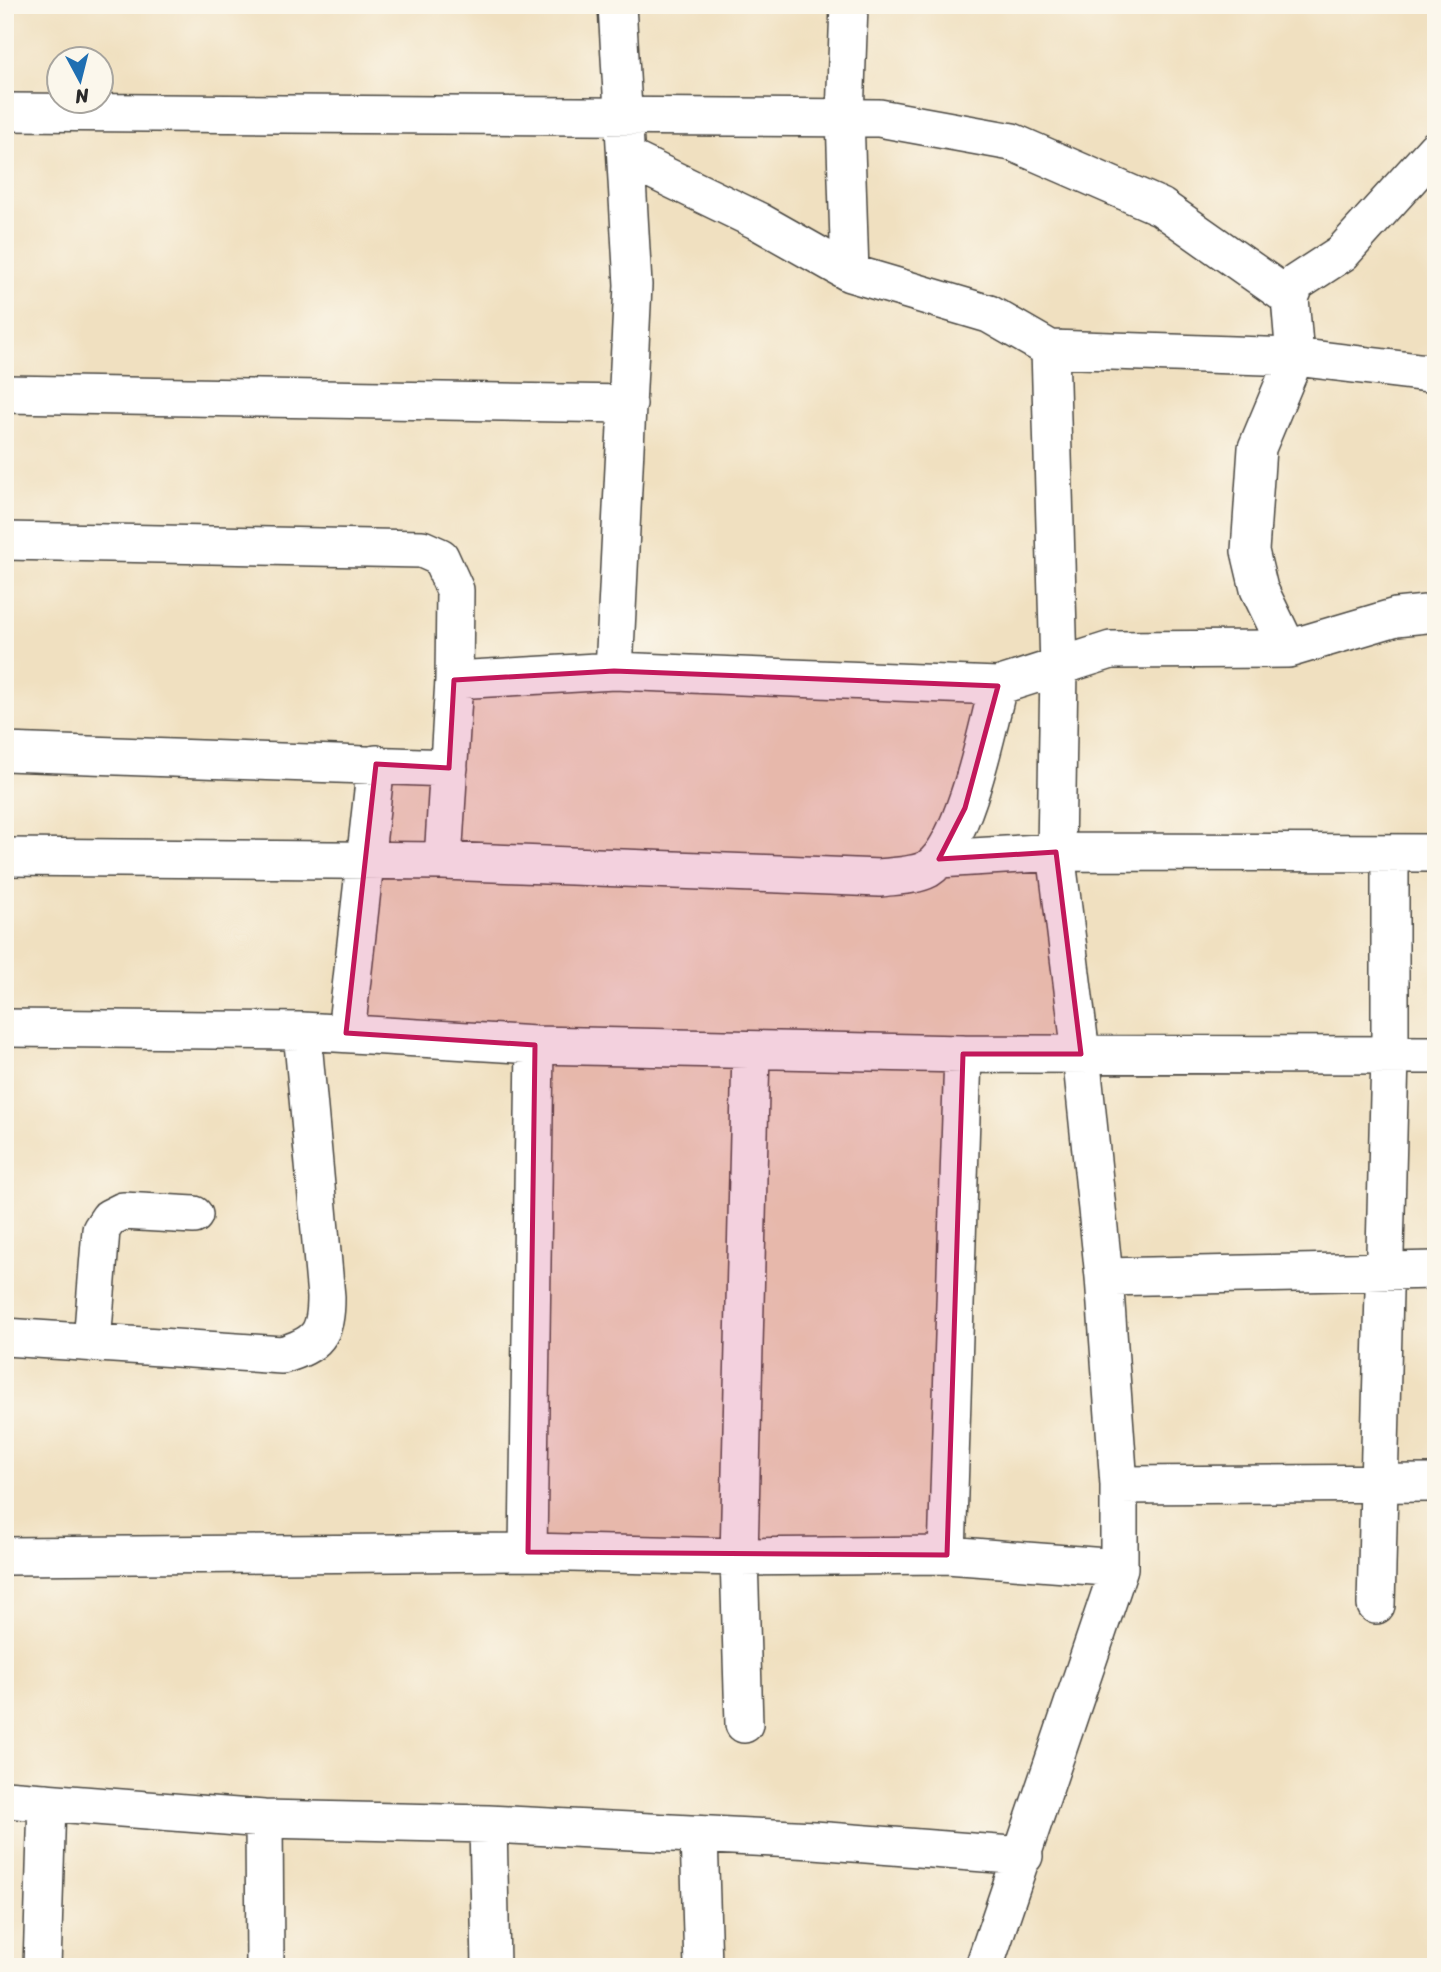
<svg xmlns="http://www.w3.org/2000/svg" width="1441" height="1972" viewBox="0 0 1441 1972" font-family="Sriracha,sans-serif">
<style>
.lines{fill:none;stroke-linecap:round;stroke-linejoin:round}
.minor-casing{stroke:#494641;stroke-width:40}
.minor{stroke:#fff;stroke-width:37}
.marked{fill:#c2185b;fill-opacity:0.2;stroke:#c2185b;stroke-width:5;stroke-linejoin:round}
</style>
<rect width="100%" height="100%" fill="#fbf7ec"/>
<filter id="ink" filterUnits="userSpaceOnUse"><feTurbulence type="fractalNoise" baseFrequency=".0143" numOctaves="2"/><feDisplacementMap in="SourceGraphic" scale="14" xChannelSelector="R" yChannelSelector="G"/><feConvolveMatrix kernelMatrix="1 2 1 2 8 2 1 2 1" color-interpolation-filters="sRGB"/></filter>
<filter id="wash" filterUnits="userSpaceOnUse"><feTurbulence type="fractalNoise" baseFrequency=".00686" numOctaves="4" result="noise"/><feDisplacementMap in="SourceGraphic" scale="28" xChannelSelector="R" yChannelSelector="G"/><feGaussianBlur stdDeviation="1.57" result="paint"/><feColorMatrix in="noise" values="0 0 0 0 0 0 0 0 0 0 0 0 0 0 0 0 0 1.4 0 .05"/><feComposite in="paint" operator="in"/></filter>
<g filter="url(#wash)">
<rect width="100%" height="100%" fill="#f0e0c0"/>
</g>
<g filter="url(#ink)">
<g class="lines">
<!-- minor casing -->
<g class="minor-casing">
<path id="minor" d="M849 5 845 116 850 273
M5 112 879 118 1012 142 1161 207 1290 298
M628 158 758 221 850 273 989 314 1050 349 1295 357 1290 298 1296 283 1342 253 1436 149
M5 394 628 404
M5 541 422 549 440 557 455 590 454 680
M1288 649 1396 617 1436 613
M614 671 998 686
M5 752 449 768
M5 857 443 861 880 878C894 876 915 876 928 869 964 846 988 727 998 686L1111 650 1288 649 1259 589 1250 551 1257 448 1295 357 1436 374
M939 859 1056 852 1436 853
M443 861 454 680 614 671 633 285 617 5
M5 1028 302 1031 535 1045 963 1054 1436 1055
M346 1033 376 764
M1104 1277 1436 1270
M5 1337 282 1355C318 1344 326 1334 326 1297L302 1031
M92 1343 101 1230 109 1218 123 1211 194 1215
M1119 1485 1436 1483
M528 1552 535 1045
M947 1555 963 1054
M5 1556 528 1552 739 1557 947 1555 1119 1568
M1376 1605 1390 1056V853
M744 1724 739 1557 751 1050
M5 1799 264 1819 488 1824 814 1840 1024 1856
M264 1819 265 1967
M488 1824 491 1967
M699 1835 703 1967
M42 1967 47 1802
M984 1967 1119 1568V1485L1104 1277 1081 1054 1056 852 1059 668 1050 349"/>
</g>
<!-- minor -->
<use href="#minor" class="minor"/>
</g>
</g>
<!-- marked area -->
<path class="marked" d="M614 671 998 686 965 808 939 859 1056 852 1081 1054H963L947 1555 528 1552 535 1045 346 1033 376 764 449 768 454 680Z"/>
<!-- margin -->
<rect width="1441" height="1972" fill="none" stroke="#fbf7ec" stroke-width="28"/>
<!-- north arrow -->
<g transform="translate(80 80) rotate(173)"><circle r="33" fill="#fbf7ec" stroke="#a8a59f" stroke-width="2"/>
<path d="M0-5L12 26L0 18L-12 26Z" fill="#1f6fb2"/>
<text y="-10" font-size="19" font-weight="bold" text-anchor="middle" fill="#2b2b2b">N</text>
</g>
</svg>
